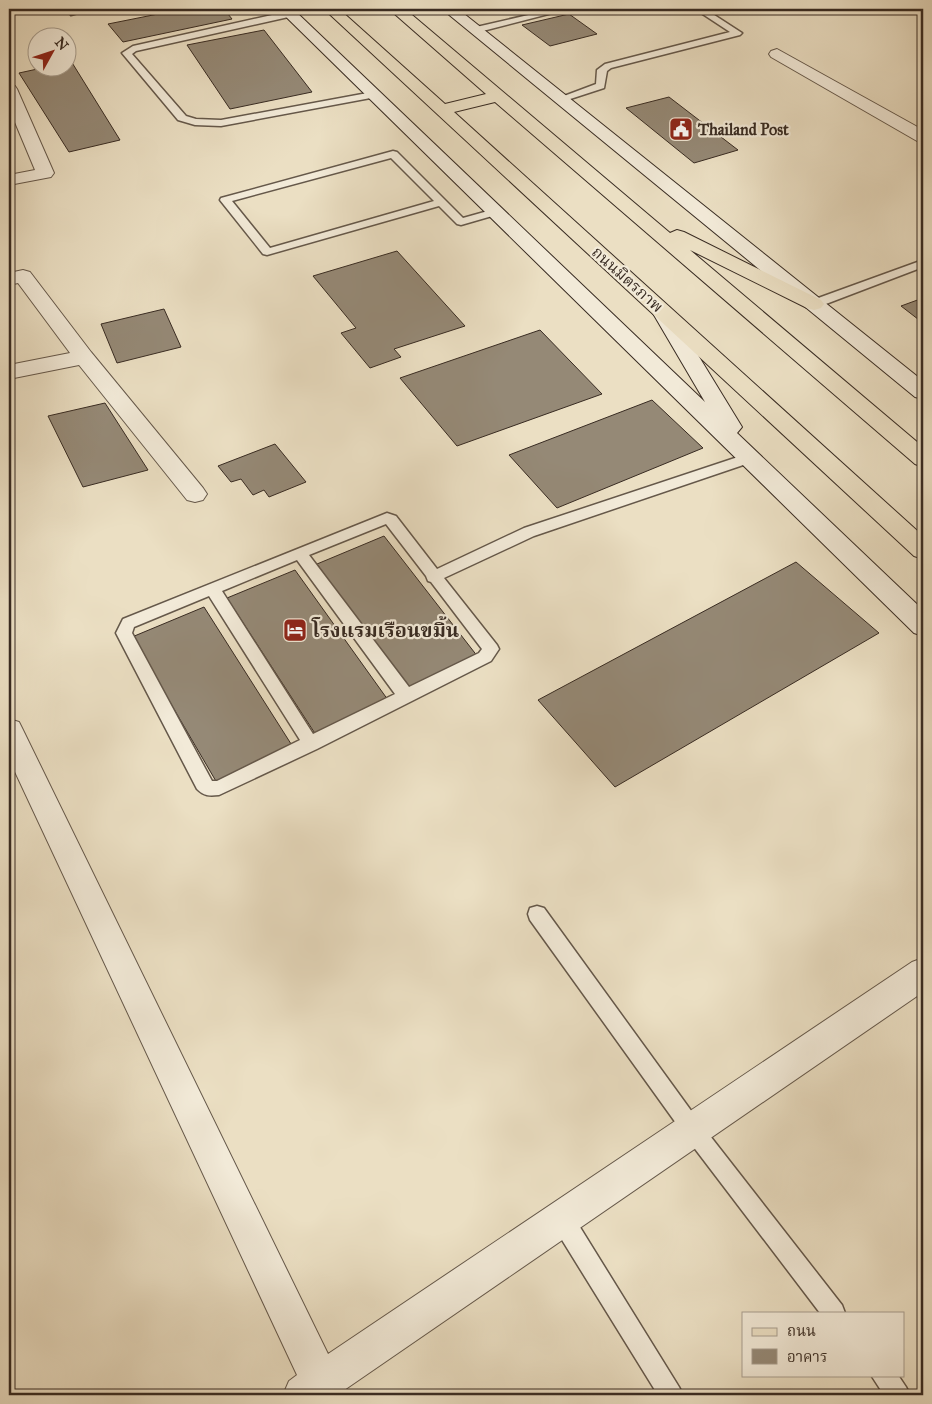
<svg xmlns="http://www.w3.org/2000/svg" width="932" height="1404" viewBox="0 0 932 1404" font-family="'IM FELL Great Primer','Noto Serif Thai',serif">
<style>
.building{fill:#958976;stroke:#382b22}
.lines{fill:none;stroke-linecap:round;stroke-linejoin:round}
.service-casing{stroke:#65584a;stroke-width:3}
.minor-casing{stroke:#65584a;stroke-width:2}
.secondary-casing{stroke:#382b22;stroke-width:2}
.primary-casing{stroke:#382b22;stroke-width:2}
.service{fill:#f2ead8;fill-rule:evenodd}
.minor{fill:#f2ead8;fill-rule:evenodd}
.secondary{fill:#f2ead8;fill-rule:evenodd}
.primary{fill:#ebdfc3;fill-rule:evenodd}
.labels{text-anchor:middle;stroke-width:4.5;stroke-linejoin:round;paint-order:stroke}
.far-poi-label{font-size:16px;font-weight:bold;fill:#382b22;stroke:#f2ead8;text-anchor:start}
.far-street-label{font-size:16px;fill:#382b22;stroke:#f2ead8}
.poi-label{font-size:20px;font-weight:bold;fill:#382b22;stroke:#f2ead8;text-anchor:start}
</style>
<rect width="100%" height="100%" fill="#ebdfc3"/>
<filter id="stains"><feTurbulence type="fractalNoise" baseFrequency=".004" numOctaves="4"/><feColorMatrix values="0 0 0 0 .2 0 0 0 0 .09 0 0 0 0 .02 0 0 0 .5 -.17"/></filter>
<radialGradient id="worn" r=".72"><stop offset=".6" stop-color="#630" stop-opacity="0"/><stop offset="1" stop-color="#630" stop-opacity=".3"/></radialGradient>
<!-- building -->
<path class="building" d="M183 9H224L232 19 123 42 108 24Z
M495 9H528L502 14Z
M569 14 597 34 550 46 522 25Z
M264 30 312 92 230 109 187 45Z
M71 61 120 140 69 152 19 73 42 68H68V62Z
M669 97 738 150 694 163 626 108Z
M397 251 465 326 394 349 401 357 370 368 341 333 356 328 313 276Z
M923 298V323L901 306Z
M164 309 181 347 117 363 101 324Z
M540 330 602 394 457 446 400 378Z
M652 400 703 448 557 508 509 455Z
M105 403 148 470 83 487 48 416Z
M275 444 306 482 269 497 264 490 253 495 241 479 231 482 218 466Z
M384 536 478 657 406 689 317 564Z
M796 562 879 633 615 787 538 700Z
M295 570 388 700 316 735 227 598Z
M204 607 293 747 217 783 132 637Z"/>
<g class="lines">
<!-- service casing -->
<g class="service-casing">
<path id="service" d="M68 9H76L78 13 71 15Z
M554 9H568L475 33 471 30 472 28Z
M695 9H705L742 33 740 35 611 68 607 71 604 88 561 102 556 99 596 84 597 70 605 64 730 32Z
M290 11 293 12V16L136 51 132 54 186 116 196 119 221 120 373 92 378 95 376 97 221 126 195 125 178 120 122 53 133 46Z
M393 151 397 152 463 218 495 209 500 212 499 214 461 225 457 224 439 206 267 255 263 254 220 200 221 198ZM391 158 434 201 270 248 232 201Z
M923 260V267L818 307 814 308 808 304 810 301Z
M750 453 755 455 757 458 755 461 534 536 444 578 497 645 499 649 491 661 317 749 219 795C209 796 204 796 197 789L116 633 123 619 387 513 396 516 437 569 524 528ZM386 524 426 576 428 581 431 582 482 649 479 653 409 687 309 555ZM297 560 395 694 313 734 222 591ZM209 596 300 740 217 781H212L132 633 134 627Z
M537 906 544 908 700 1123 842 1305 845 1313H820L686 1137 530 920 528 914 530 908Z
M562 1208 570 1211 679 1387 683 1395H658L554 1227 551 1219 554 1211Z
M871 1375H898L906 1387 910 1395H884Z"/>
</g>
<!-- minor casing -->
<g class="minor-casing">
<path id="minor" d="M777 49 923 130V142L917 141 771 57 769 54 771 51Z
M9 84 15 86 17 89 54 173 51 177 9 185V175L35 170 9 108Z
M23 270 30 272 91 352 203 488 207 494 203 500 195 502 187 500 79 365 9 379V365L70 353 18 283 9 285V273Z
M9 719 19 722 23 730 328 1354 912 962 923 958V992L337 1395H283L289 1381 297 1375 9 759Z"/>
</g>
<!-- secondary casing -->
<g class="secondary-casing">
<path id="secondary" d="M278 9H293L705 402 651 310 654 306 661 304 668 306 742 427 737 433 923 610V636L914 633Z
M442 9H458L923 381V399L915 397Z"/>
</g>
<!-- primary casing -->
<g class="primary-casing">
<path id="primary" d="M324 9H339L445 104 486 94 389 9H405L670 233 677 230 684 232 821 300 824 304 821 308 814 310 807 308 690 250 923 447V467L915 464 495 102 454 112 923 536V559L914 556Z"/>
</g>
<!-- service -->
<use href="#service" class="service"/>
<!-- minor -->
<use href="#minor" class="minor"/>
<!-- secondary -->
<use href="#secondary" class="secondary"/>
<!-- primary -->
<use href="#primary" class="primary"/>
</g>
<!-- icons -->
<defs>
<g id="civic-square" transform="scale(1.25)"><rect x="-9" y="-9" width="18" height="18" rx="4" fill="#8f2418" stroke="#f2ead8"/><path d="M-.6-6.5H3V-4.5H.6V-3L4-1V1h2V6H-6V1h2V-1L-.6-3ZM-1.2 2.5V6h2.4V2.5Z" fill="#fff"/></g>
<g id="hotel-square" transform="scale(1.25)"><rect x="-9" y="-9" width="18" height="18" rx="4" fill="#8f2418" stroke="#f2ead8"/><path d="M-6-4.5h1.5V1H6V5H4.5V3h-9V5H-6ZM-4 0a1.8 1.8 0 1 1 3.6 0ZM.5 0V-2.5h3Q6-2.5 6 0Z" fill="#fff"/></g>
</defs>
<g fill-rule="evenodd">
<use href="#civic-square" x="681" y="129"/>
<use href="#hotel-square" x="295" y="630"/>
</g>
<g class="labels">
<!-- far-poi labels -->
<g class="far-poi-label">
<text x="698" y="135">Thailand Post</text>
</g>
<!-- far-street labels -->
<g class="far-street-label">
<text transform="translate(628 279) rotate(42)" y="6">ถนนมิตรภาพ</text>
</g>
<!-- poi labels -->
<g class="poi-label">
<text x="312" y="637">โรงแรมเรือนขมิ้น</text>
</g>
</g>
<!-- margin -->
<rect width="932" height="1404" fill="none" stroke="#ebdfc3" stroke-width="30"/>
<rect x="10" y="10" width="912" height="1384" fill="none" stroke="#382b22" stroke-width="2.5"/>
<rect x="15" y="15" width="902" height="1374" fill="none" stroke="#382b22"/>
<!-- legend -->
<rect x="742" y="1312" width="162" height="65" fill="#f2ead8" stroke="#a89e8f"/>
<rect x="752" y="1328" width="25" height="8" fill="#ebdfc3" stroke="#a89e8f"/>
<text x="787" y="1336" font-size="15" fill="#382b22">ถนน</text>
<rect x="752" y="1349" width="25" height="15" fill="#958976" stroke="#a89e8f"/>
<text x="787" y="1362" font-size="15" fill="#382b22">อาคาร</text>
<!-- north arrow -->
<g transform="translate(52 52) rotate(50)"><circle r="24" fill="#f2ead8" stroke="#a89e8f"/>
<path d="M0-4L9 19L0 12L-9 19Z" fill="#8f2418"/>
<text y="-8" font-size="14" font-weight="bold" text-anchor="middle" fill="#382b22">N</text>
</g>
<rect width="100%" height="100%" filter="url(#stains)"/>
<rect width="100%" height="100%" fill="url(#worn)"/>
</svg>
